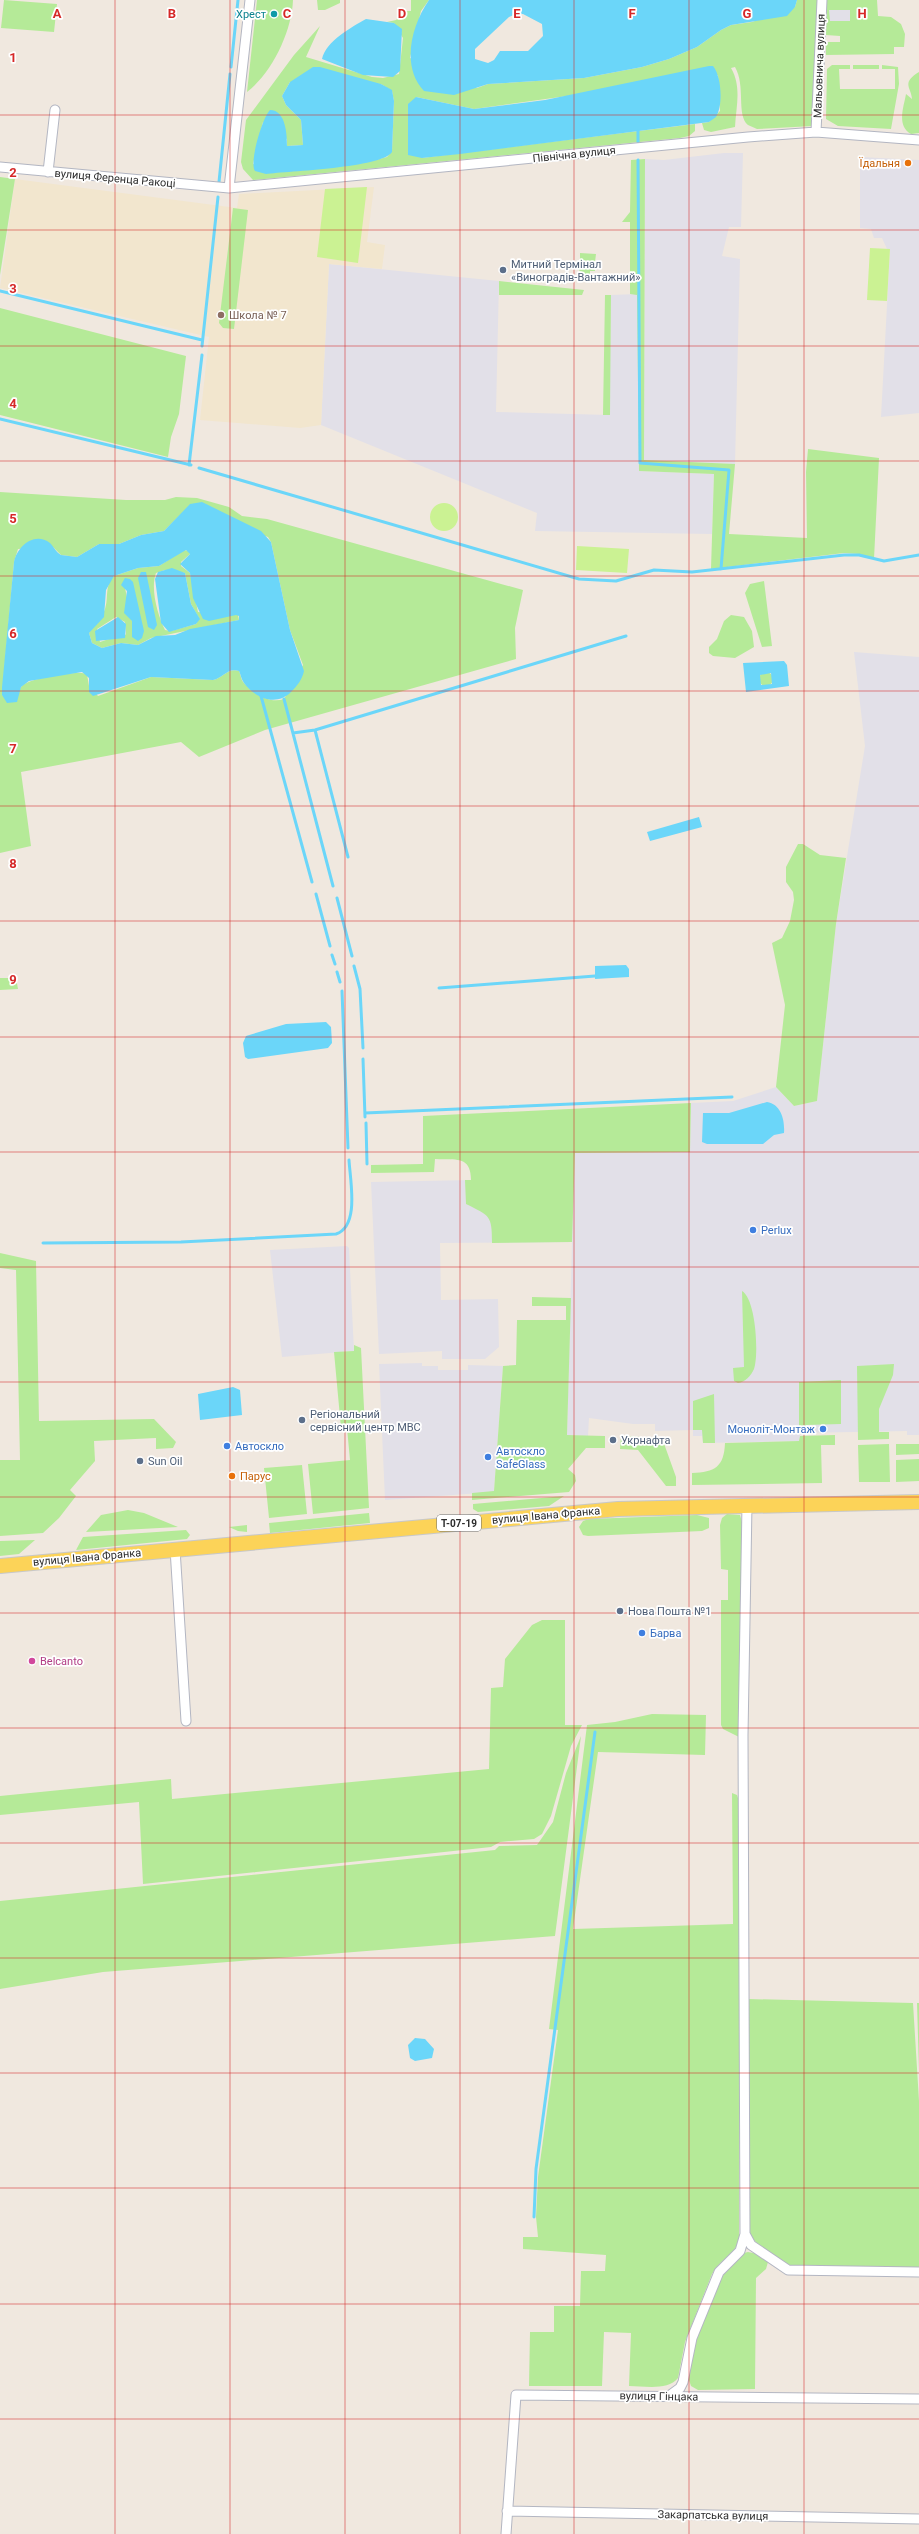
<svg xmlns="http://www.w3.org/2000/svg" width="919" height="2534" viewBox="0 0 919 2534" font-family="Roboto,sans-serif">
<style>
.industrial{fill:#e2e0e8}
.education{fill:#f2e6ce}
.green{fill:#b5ea98;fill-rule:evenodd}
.pitch{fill:#cbf293}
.water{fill:#6bd6f9;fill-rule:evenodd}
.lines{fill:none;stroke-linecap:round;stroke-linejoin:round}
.stream{stroke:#6bd6f9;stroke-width:3}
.street-casing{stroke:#b3b6c2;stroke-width:11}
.primary-casing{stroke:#c8c8c8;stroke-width:16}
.street{stroke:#fff;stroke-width:9}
.primary{stroke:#fcd358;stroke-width:14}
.grid{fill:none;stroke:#d62828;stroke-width:1;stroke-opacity:0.55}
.culture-dot{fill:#0f9aa8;stroke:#fff;stroke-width:1.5}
.food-dot{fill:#e8710a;stroke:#fff;stroke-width:1.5}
.service-dot{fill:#5c6f8a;stroke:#fff;stroke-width:1.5}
.education-dot{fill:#8d6e63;stroke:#fff;stroke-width:1.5}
.shop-dot{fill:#3f7fe0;stroke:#fff;stroke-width:1.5}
.hotel-dot{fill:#d1479c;stroke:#fff;stroke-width:1.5}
.labels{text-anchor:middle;stroke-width:3.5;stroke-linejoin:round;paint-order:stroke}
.shield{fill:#fff;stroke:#6c6c6c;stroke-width:1}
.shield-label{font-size:10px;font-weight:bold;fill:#2d2d2d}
.culture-label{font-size:11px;fill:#0d838f;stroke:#fff;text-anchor:end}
.street-label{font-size:11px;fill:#2d2d2d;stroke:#fff}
.food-label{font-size:11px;fill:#c56008;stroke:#fff;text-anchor:end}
.service-label{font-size:11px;fill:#4e5e75;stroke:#fff;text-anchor:start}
.education-label{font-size:11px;fill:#785e54;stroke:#fff;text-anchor:start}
.shop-label{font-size:11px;fill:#366cbe;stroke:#fff;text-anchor:start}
.hotel-label{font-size:11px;fill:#b23c85;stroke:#fff;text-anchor:start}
.grid-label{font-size:13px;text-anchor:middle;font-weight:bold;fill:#d62828;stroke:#fff;stroke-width:3.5;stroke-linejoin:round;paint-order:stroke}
</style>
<rect width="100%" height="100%" fill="#f0e8df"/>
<!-- industrial -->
<path class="industrial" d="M829 10H850V21H829Z
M724 153H743L741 227H729L722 256 740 259 735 464 644 460 645 159 664 160Z
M860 157 919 160V413L881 417 890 249H887L882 238H874L871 229 860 228Z
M329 264 499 281 496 412 609 415 611 295 637 294 639 471 714 474 712 534 535 531 537 513 321 425Z
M854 652 919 657V1435H907V1431L800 1433V1441L703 1443 702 1436H693V1430L655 1431V1424H633L589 1418 588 1436 567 1435 572 1242 440 1243 441 1300 498 1299 499 1347 485 1359H442V1351L379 1354 371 1182 574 1178 575 1152H690L691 1103 733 1101 776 1087 794 1106 817 1101 836 924 865 746Z
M347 1246 349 1248 354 1351 282 1357 270 1250Z
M422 1363V1366H438V1370H468V1365L503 1366 494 1492 385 1500 379 1364Z"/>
<!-- education -->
<path class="education" d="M15 179 237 208 239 194 374 187 367 242 385 245 382 269 329 264 321 425 300 428 200 420 209 337 0 288Z"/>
<!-- green -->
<path class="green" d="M4 0 57 4 54 32 1 28Z
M257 0H293C292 31 272 73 247 92Z
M317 0H340V3L325 10H318Z
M411 0H429L421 11 410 58 477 88 488 84 584 78 642 67 669 59 697 47 721 30 731 25 752 22 795 7 797 0H818L813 126 757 129 748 125C736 115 746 86 735 67L731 68C742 87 736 107 735 127L711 132 704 130 702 123 709 122 720 111 718 75 474 109 416 97 422 158 695 124V131L689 136 680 138 253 180 243 169 241 162 246 120 294 55 320 26 306 57 372 77 383 78 399 74 403 38 394 23 387 22 396 20 405 11H411ZM290 82 381 84 392 91 394 101 392 151 387 157C335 171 306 169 253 164L263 122 287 139V146L303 145 301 120 286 105 282 96Z
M827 0H877L878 16 891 17 901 24 905 34 904 47H894V54L826 55V42H840V36L826 35ZM829 10H850V21H830Z
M850 65V69H839L840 89H895V69H882V65L898 67 899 84 891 129 838 126 826 119 827 69 832 65Z
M853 65H879V69H853Z
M919 72V133L911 134C896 126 904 106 906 94L912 99C911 87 901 83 919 72Z
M645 159 644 460 735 464 729 534 807 538 806 472 808 449 879 458 874 559 859 554 844 553 711 569 714 474 639 471 637 295 630 294V222H622L630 212 631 160Z
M0 177 15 179 0 275Z
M233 208 248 210 234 329 223 328 219 323Z
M580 253 596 254 595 262 580 261Z
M580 263 595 264V271H590V277L594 279 585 278 579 270Z
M499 281 584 290 582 295H499Z
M605 295H611L610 415H603Z
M0 308 186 356 179 414 171 437 168 457 0 415Z
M0 492 126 500H165L176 497 197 498 229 507 242 516 267 519 523 590 515 628 516 659 265 730 199 757 181 742 21 772 31 846 0 853ZM186 509 268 537 271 542 290 630 303 665 284 699C270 704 253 694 244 683 241 680 241 675 239 671 228 667 223 678 213 680L151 677 98 696 89 686 87 674C78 670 31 678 23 685 19 688 18 696 16 702L2 695 14 562 18 549 53 547 61 555 77 557 99 544H119L141 535 164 531Z
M184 550 189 551 190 554 181 562V566L190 573 198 612 238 615 239 620 151 638 138 645 121 643 102 648 92 643 89 633C94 624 101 621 105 609 109 597 104 587 114 576L138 568 159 566ZM165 570 185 573 191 604 199 618 196 624 171 631 165 630C158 616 150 589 156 573ZM133 582 132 637V621L125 588ZM116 617 125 622 126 634 123 638H112L100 642 97 629Z
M764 581 772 646 762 647 745 593 750 584Z
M731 615 744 617 752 631 754 647 735 658 713 656 709 653V647L717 639 724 621Z
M759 679a7 7 0 1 1 14 0a7 7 0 1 1-14 0Z
M798 844H803L820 855 846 858 836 924 817 1101 794 1106 776 1087 785 1005 772 943 782 938 790 921 794 900 793 892 786 882V867Z
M0 978H16L18 989 0 990Z
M691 1103 690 1152 575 1153 572 1242 492 1243C492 1215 490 1216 466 1204L465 1180H471C471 1155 455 1160 435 1159L434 1172 371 1173V1165L423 1164V1116Z
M0 1253 36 1261 39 1421 154 1419 176 1442 173 1448 156 1449V1438L94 1441 95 1461 70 1490 76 1496 59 1518 43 1533 0 1536V1460H20L16 1270 0 1268Z
M742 1291C756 1299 759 1355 754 1369 751 1376 745 1382 738 1383L734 1381 733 1368 744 1367Z
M532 1297 571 1298 567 1435 605 1436V1448H586L568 1469 575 1475 576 1481 569 1492 472 1500V1493L494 1491 503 1366 516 1365 517 1320H566V1306H532Z
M354 1345 361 1348 369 1508 313 1514 308 1464 350 1460 347 1428H341L334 1352 354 1351Z
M894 1364 893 1375 879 1409V1432H889V1439L858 1440 857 1366Z
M841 1380V1424L806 1425V1433H799V1382Z
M714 1394 715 1443H703L702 1430H693V1401Z
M835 1435V1445H821L822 1483 692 1485V1473C715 1472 724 1467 725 1443L799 1441 800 1436Z
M621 1436 662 1438 676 1477V1486H666L638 1450 620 1449Z
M889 1444 890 1482H859L858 1445Z
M896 1444H919V1454L896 1455Z
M919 1459V1481L896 1482V1460Z
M302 1465 307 1514 269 1518 264 1468Z
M564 1496 549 1506 478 1512 473 1509V1504Z
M128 1510 144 1513 178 1527 86 1532 101 1515Z
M369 1513 370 1523 270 1533 269 1523Z
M727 1514 740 1515 742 1522 739 1737 723 1729 721 1725V1600H728V1570L721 1569 720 1525 722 1518Z
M697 1515 709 1518V1528L702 1531 588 1536 583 1535 579 1527 583 1521 589 1519Z
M247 1525V1532L238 1531 229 1527Z
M186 1530 190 1535 187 1539 76 1550 83 1537Z
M35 1540 19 1554 0 1556V1541Z
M542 1620H565V1725H582L571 1746 551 1816 542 1834 534 1839 500 1842 491 1847 143 1884 139 1802 0 1815V1796L171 1779 172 1799 489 1769 491 1688 503 1687 505 1659 532 1625Z
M652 1714 706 1715 705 1755 598 1752 573 1929 733 1924 732 1793 737 1795 739 1801V2242C733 2255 719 2261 712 2274L685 2342 678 2378C668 2391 644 2386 629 2386L631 2333 604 2332 602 2386H529L530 2332H554V2306H580L581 2271H605L606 2255 523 2249V2237H538L536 2217 538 2177 558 2030 549 2029 587 1725 615 1722Z
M581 1736 555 1936 103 1972 0 1989V1901L495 1850 499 1846 537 1845 553 1822 566 1773Z
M748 1999 913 2003 919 2101V2268L798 2267C778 2263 758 2249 748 2231Z
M917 2003H919V2070Z
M748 2252 758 2254 768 2262 766 2269 756 2278 755 2389 698 2390 691 2386 688 2377 693 2348 720 2277 744 2253Z"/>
<!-- pitch -->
<path class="pitch" d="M367 187 358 263 317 257 325 189Z
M870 248 890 249 887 301 867 300Z
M430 517a14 14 0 1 1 28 0a14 14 0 1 1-28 0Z
M577 546 629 549 627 573 576 570Z"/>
<!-- water -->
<path class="water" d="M429 0H797L795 7 787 16 731 25 721 30 697 47 669 59 642 67 584 78 488 84 454 95 424 91C401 67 411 26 429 0ZM516 14H523L542 24 543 36 528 51H500L494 60 488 63 475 59V49L509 17Z
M366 19 394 23 402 29 400 71 393 77 363 75 322 59C326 41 352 27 366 19Z
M709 66H713C722 77 723 106 716 117L709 122 460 154 422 158 408 155V104L416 97 474 109 545 100Z
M313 67H320L381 84 392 90 394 101 392 152C382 168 288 171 266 174L255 171C249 163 262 118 270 110 286 110 287 135 287 146L303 145 301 120 286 105 282 96 290 82Z
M202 502 261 531 271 542 290 630 304 671C302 680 297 686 291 692 276 707 255 698 244 683 241 679 241 675 239 671 228 667 223 678 213 680L151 677 93 696 89 692V678L82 672 29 681 21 687 17 702 7 703 2 695V687L14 562C17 547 34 531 50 543 54 547 56 552 61 555L77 557 99 544H119L141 535 164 531 190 504ZM186 550 190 554 180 564 190 573 193 598 203 619 209 621 236 615 239 616V620L190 629 175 635 156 636 138 645 121 643 102 648 92 643 89 633 104 617 106 590 114 576 138 568 159 566Z
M172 568 185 573 191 604 200 619 196 624 169 632 161 623 155 579 158 572Z
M141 572H146L157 625 154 630 148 627 138 578Z
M125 578 130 579 133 582 144 631 142 638 138 641 132 637V621L124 613 127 591 121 585Z
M118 617 126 624 125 638 96 641 95 631Z
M784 661 787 665 789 686 746 692 743 663ZM771 673 772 684 761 685 760 675Z
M699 817 702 827 650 841 647 832Z
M626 965 629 969V977L595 979V966Z
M326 1022 331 1027 332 1043 328 1048 248 1059 245 1057 243 1043 246 1036 286 1024Z
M767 1102C781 1104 785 1120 784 1133L774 1135 763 1144H707L702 1142 703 1113H729Z
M233 1387 240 1390 242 1415 200 1420 198 1394Z
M415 2038 425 2039 434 2049 432 2058 415 2061 410 2058 408 2045Z"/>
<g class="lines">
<!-- stream -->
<path class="stream" d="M231 67 238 0
M638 142V131
M638 160 640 463 729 470 721 569
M219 182 230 74
M0 291 202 340
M202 346 218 197
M0 419 191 465
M189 465 202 355
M199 468 579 579 616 581 654 570 692 572 844 555H859L884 561 919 555
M261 696 312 882
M284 699 333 886
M315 730 348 857
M293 733 315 730 626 636
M316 894 330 946
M337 898 352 956
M332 955 335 964
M354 966 360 989 363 1048
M337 972 340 982
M439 988 595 976
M342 991 348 1148
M363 1059 365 1117
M365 1113 732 1097
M366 1123 367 1164
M43 1243 181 1242 336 1234C360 1226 350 1180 349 1160
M534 2217 536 2169 595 1732"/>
<!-- street casing -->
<g class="street-casing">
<path id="street" d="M816 132 822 0
M0 167 229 188 748 137 816 132 919 140
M48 172 55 110
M229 188 250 0
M175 1549 186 1721
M745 2234 751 2245 788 2270 919 2272
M669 2396 680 2388 683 2382 692 2338 719 2272 740 2251 745 2234 743 1735 747 1505
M507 2511 919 2519
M506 2534 516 2395 919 2399"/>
</g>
<!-- primary casing -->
<g class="primary-casing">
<path id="primary" d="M0 1566 618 1509 919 1502"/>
</g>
<!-- street -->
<use href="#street" class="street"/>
<!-- primary -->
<use href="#primary" class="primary"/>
</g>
<!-- grid -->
<path class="grid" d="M115 0V2534M230 0V2534M345 0V2534M460 0V2534M574 0V2534M689 0V2534M804 0V2534M0 115H919M0 230H919M0 346H919M0 461H919M0 576H919M0 691H919M0 806H919M0 921H919M0 1037H919M0 1152H919M0 1267H919M0 1382H919M0 1497H919M0 1613H919M0 1728H919M0 1843H919M0 1958H919M0 2073H919M0 2188H919M0 2304H919M0 2419H919"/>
<!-- markers -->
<circle class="culture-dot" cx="274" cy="14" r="4"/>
<g class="food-dot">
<circle cx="908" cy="163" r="4"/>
<circle cx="232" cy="1476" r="4"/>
</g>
<g class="service-dot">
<circle cx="503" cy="270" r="4"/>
<circle cx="302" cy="1420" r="4"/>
<circle cx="613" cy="1440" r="4"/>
<circle cx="140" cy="1461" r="4"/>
<circle cx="620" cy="1611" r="4"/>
</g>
<circle class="education-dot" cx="221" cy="315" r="4"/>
<g class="shop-dot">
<circle cx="753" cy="1230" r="4"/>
<circle cx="823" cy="1429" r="4"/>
<circle cx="227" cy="1446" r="4"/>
<circle cx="488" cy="1457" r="4"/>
<circle cx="642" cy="1633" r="4"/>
</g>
<circle class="hotel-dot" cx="32" cy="1661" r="4"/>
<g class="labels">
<!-- shield labels -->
<rect class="shield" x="437" y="1515" width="44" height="16" rx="3"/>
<g class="shield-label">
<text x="459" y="1527">Т-07-19</text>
</g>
<!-- culture labels -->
<g class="culture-label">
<text x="266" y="18">Хрест</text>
</g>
<!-- street labels -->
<g class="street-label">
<text transform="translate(819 66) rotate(-88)" y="4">Мальовнича вулиця</text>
<text transform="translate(574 154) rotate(-6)" y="4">Північна вулиця</text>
<text transform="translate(115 178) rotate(5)" y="4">вулиця Ференца Ракоці</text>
<text transform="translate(546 1515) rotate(-5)" y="4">вулиця Івана Франка</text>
<text transform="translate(87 1557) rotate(-5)" y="4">вулиця Івана Франка</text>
<text transform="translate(659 2396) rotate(1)" y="4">вулиця Гінцака</text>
<text transform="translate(713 2515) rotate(1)" y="4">Закарпатська вулиця</text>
</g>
<!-- food labels -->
<g class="food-label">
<text x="900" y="167">Їдальня</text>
<text x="240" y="1480" text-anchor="start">Парус</text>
</g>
<!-- service labels -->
<g class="service-label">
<text x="511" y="268">Митний Термінал<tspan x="511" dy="13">«Виноградів-Вантажний»</tspan></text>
<text x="310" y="1418">Регіональний<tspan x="310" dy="13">сервісний центр МВС</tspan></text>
<text x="621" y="1444">Укрнафта</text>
<text x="148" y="1465">Sun Oil</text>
<text x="628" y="1615">Нова Пошта №1</text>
</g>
<!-- education labels -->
<g class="education-label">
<text x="229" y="319">Школа № 7</text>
</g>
<!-- shop labels -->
<g class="shop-label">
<text x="761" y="1234">Perlux</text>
<text x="815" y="1433" text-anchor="end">Моноліт-Монтаж</text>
<text x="235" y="1450">Автоскло</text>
<text x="496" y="1455">Автоскло<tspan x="496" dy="13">SafeGlass</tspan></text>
<text x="650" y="1637">Барва</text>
</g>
<!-- hotel labels -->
<g class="hotel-label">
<text x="40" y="1665">Belcanto</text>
</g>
</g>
<g class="grid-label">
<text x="57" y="18">A</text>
<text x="172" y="18">B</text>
<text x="287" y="18">C</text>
<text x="402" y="18">D</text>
<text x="517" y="18">E</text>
<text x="632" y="18">F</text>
<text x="747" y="18">G</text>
<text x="862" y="18">H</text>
<text x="13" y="62">1</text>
<text x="13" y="177">2</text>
<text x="13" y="293">3</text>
<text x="13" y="408">4</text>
<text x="13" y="523">5</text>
<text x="13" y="638">6</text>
<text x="13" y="753">7</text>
<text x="13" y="868">8</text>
<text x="13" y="984">9</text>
</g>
</svg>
